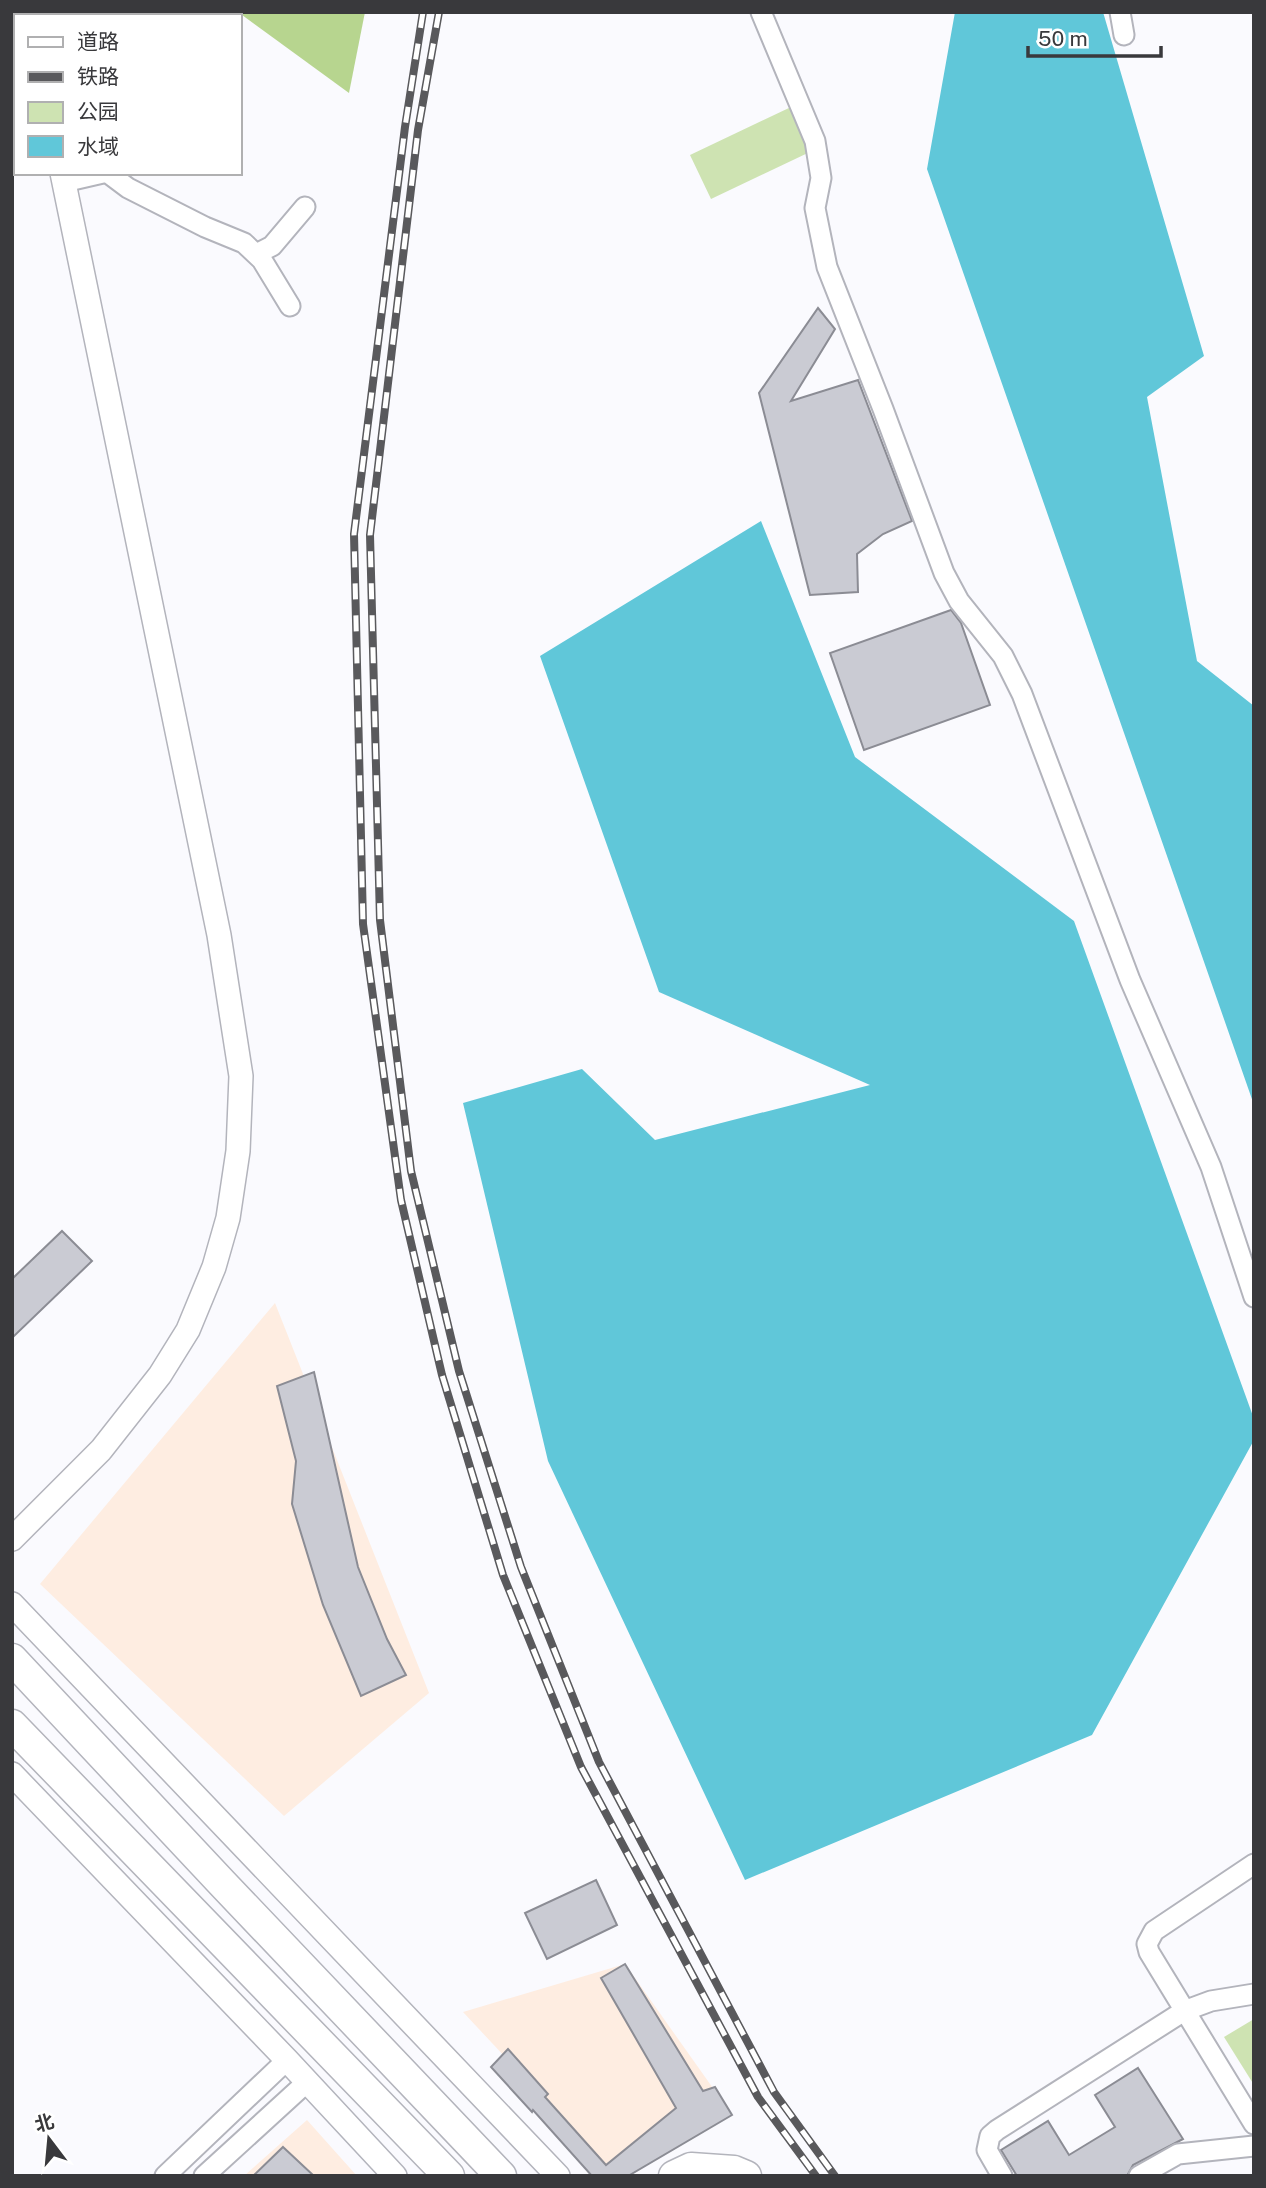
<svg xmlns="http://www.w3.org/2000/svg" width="1266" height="2188" viewBox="0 0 1266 2188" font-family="'Public Sans','Noto Sans SC',sans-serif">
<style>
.commercial{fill:#feede1}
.green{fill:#cee3b2}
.forest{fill:#b7d58f}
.water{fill:#60c7d9}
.building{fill:#cacbd3;stroke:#8b8c94;stroke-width:2}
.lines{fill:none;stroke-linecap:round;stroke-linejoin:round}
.minor-casing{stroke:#b3b4bc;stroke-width:23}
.tertiary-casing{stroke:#b3b4bc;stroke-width:26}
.primary-casing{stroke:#b3b4bc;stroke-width:33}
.minor{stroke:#fff;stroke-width:19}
.tertiary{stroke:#fff;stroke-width:23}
.primary{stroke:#fff;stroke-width:30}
.rail-casing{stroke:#59595c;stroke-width:8}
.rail{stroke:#fff;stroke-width:5;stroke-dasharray:16;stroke-linecap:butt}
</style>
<rect width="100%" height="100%" fill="#fafafe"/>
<!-- commercial -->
<path class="commercial" d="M275 1303 429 1693 284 1816 40 1584Z
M625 1964 732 2115 606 2165 463 2012Z
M307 2120 357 2176H244Z"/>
<!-- green -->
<path class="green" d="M791 107 812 151 711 199 690 155Z
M1254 2019V2085L1224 2037Z"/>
<!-- forest -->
<path class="forest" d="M238 12H365L349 93Z"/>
<!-- water -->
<path class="water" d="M955 12H1103L1204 356 1147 397 1197 661 1254 706V1105L927 169Z
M761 521 855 757 1074 921 1254 1419V1440L1092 1735 745 1880 548 1461 463 1103 582 1069 655 1140 870 1085 659 992 540 656Z"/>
<!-- building -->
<path class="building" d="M818 308 835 329 791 401 858 380 912 521 883 534 857 554 858 592 810 595 759 393Z
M951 610 961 623 990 705 864 750 830 653Z
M62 1231 92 1261 12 1338V1279Z
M314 1372 358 1567 387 1639 406 1675 361 1696 323 1605 292 1504 296 1461 277 1386Z
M596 1880 617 1925 547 1959 525 1913Z
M625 1964 703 2091 715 2087 732 2115 628 2176H592L533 2110 532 2112 491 2067 508 2049 548 2094 545 2097 606 2165 676 2108 601 1978Z
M1138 2068 1183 2139 1133 2165 1127 2176H1017L1001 2150 1048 2121 1069 2155 1115 2127 1095 2095Z
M283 2147 314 2176H253Z"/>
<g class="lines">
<!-- minor casing -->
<g class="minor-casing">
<path id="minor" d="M761 12 815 141 821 178 815 208 827 267 883 409 944 573 959 601 1003 656 1022 694 1130 980 1211 1167 1254 1297
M1120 12 1124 35
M108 173 128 188 205 227 244 243 262 260 290 306
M64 182 103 173
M256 254 272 246 305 207
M1254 1864 1154 1931 1147 1944 1149 1952 1254 2124
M165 2176 287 2060
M204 2176 307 2082
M1002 2176 987 2150 990 2136 997 2130 1184 2011 1211 2001 1254 1994
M1139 2176 1178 2154 1254 2146"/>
</g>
<!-- tertiary casing -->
<g class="tertiary-casing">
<path id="tertiary" d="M24 12 25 16
M12 1539 101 1450 160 1375 188 1330 214 1267 228 1218 238 1151 241 1076 219 935 62 173
M12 1604 558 2176
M12 1774 287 2060 395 2176"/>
</g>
<!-- primary casing -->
<g class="primary-casing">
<path id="primary" d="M12 1659 222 1883 501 2176
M12 1725 449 2176
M674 2176 691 2168 734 2171 746 2176"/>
</g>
<!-- minor -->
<use href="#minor" class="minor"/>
<!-- tertiary -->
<use href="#tertiary" class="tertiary"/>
<!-- primary -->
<use href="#primary" class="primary"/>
<!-- rail casing -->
<g class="rail-casing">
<path id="rail" d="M423 12 405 127 354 534 363 924 401 1200 442 1375 503 1575 581 1767 758 2097 816 2176
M439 12 418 130 370 535 380 920 411 1171 459 1371 521 1567 599 1762 774 2092 835 2176"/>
</g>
<!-- rail -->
<use href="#rail" class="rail"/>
</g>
<!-- border -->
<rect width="1266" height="2188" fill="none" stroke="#39393c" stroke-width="28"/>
<!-- legend -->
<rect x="14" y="14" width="228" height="161" fill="#ffffff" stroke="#b0b0b1" stroke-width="2"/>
<rect x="28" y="37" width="35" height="10" fill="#ffffff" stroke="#b0b0b1" stroke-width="2"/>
<text x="77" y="49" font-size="21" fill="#39393c">道路</text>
<rect x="28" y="72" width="35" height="10" fill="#59595c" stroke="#b0b0b1" stroke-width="2"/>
<text x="77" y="84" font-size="21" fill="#39393c">铁路</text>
<rect x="28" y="102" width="35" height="21" fill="#cee3b2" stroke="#b0b0b1" stroke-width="2"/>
<text x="77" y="119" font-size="21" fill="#39393c">公园</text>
<rect x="28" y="136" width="35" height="21" fill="#60c7d9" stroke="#b0b0b1" stroke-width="2"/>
<text x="77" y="154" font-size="21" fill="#39393c">水域</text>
<!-- north arrow -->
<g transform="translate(49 2139) rotate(344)" stroke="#ffffff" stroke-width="5" paint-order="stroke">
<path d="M0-5L12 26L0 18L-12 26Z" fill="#39393c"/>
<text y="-10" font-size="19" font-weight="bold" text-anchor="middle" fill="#39393c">北</text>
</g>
<!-- scale -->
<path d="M1028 46v10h133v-10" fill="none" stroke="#39393c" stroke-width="3.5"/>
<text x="1038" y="46" font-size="21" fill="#39393c" stroke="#ffffff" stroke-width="5" paint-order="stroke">50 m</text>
</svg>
